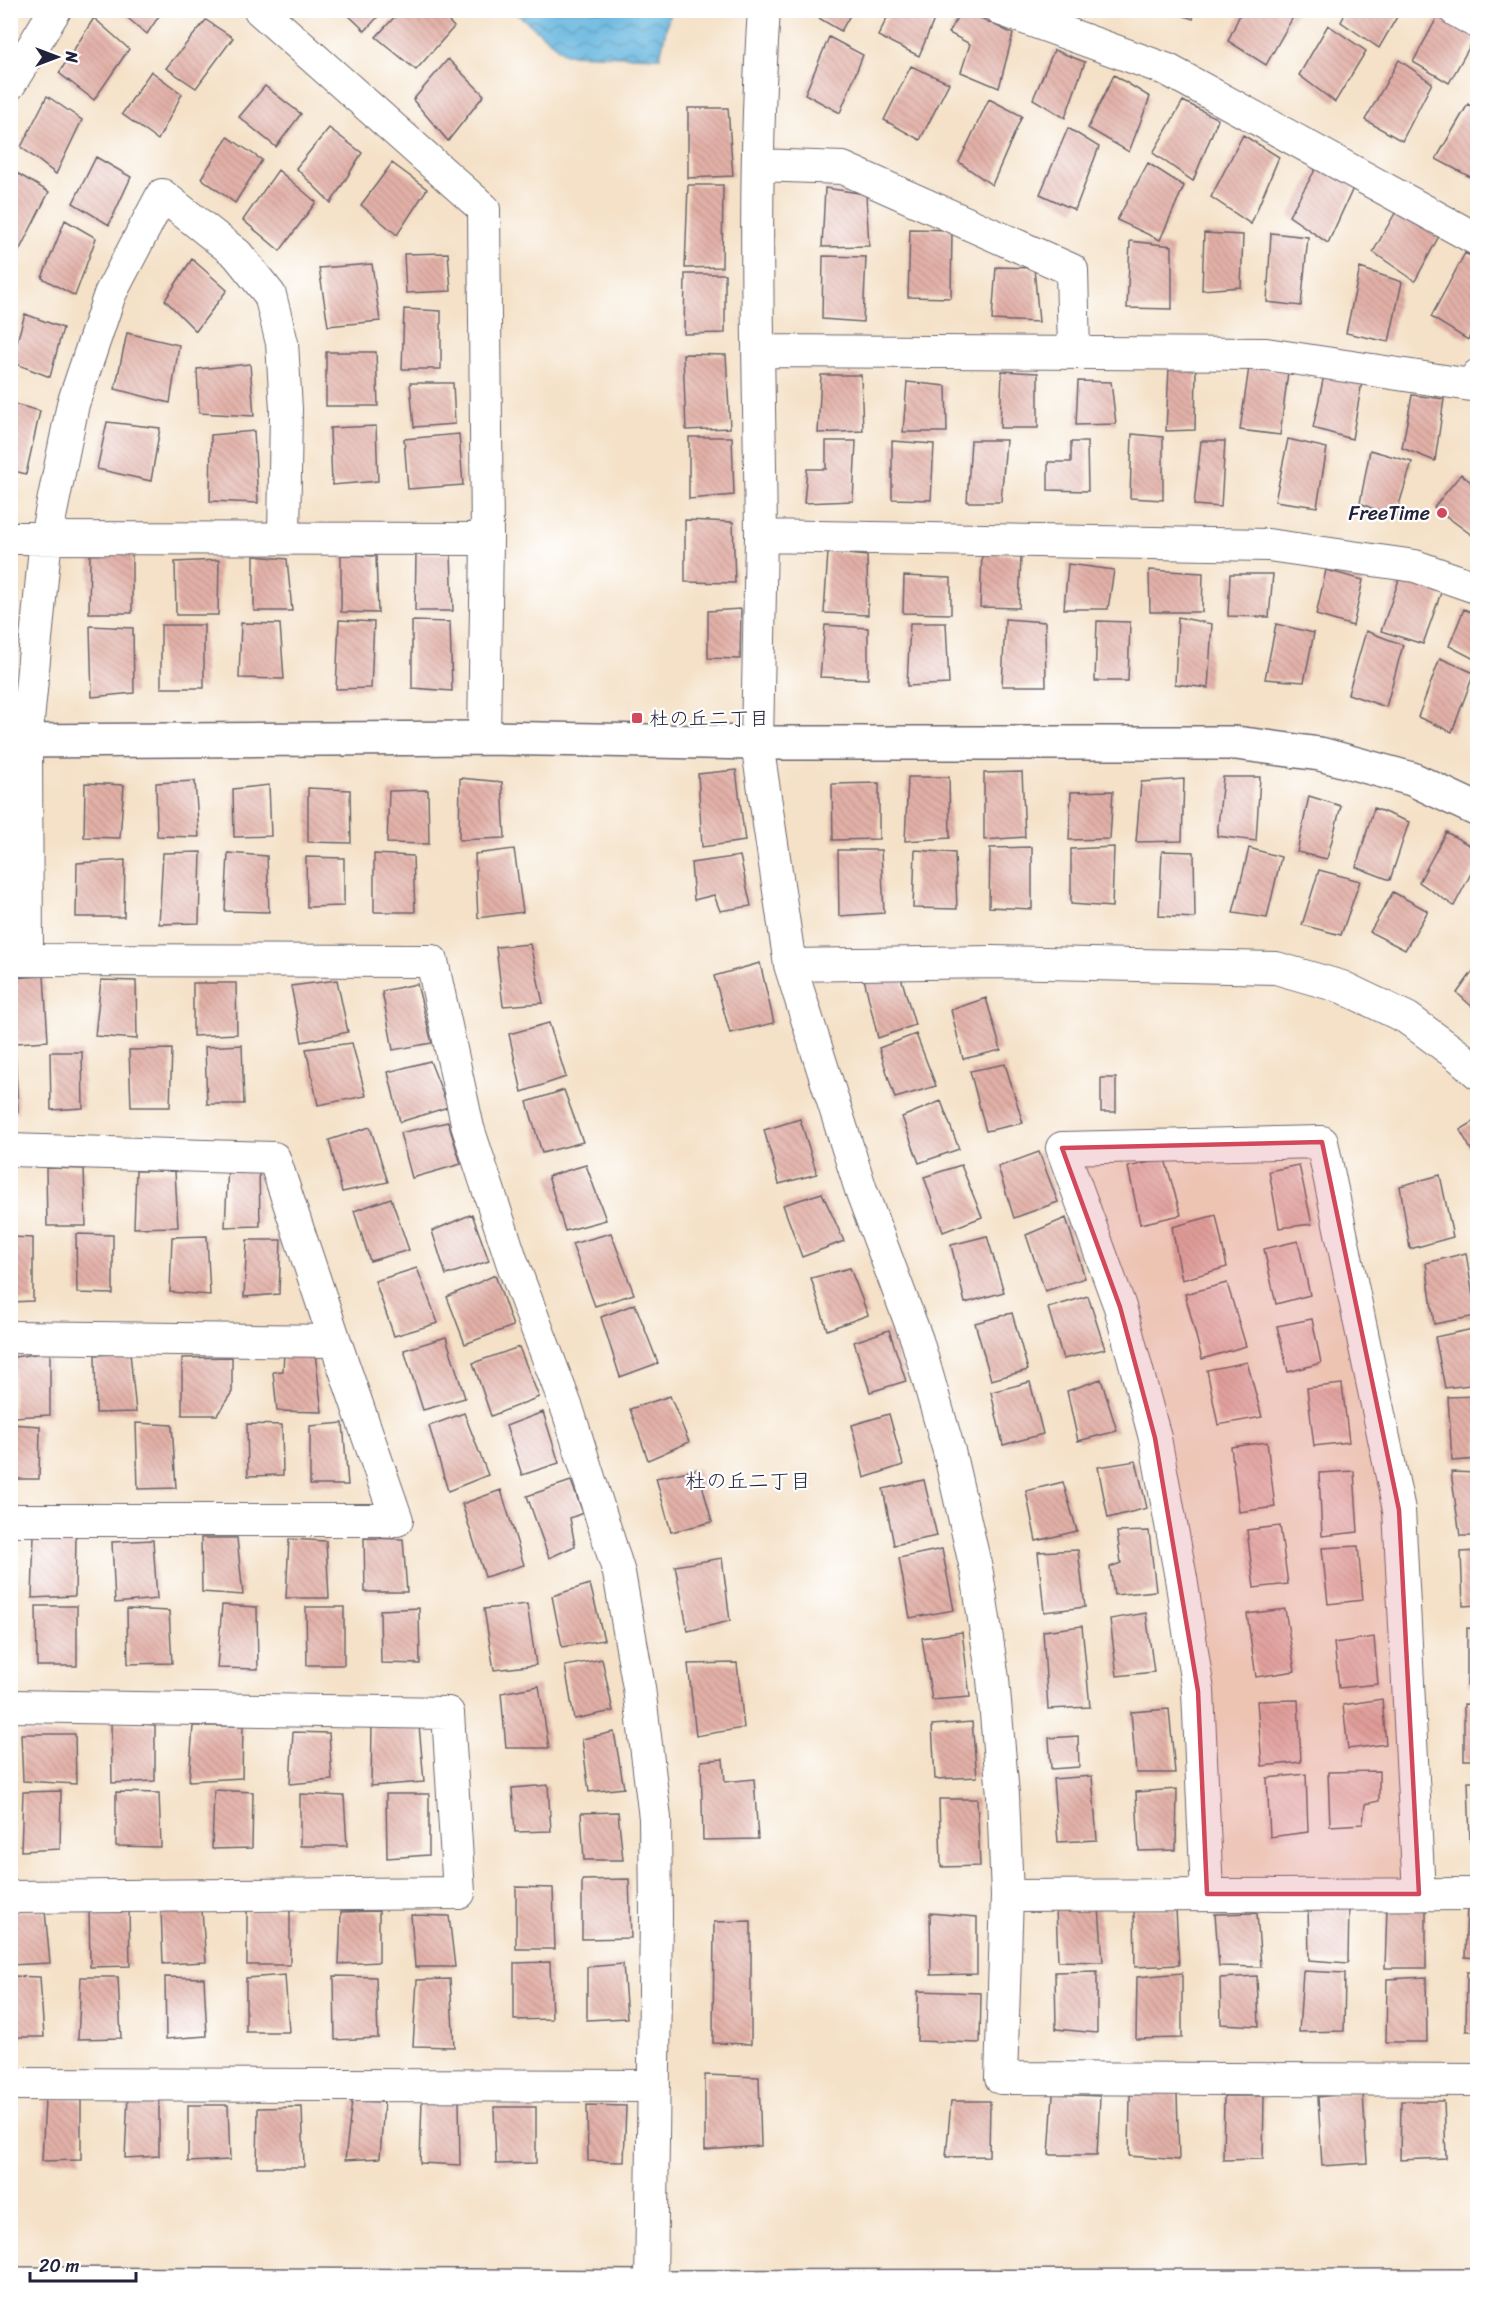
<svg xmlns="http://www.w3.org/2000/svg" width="1488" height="2311" viewBox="0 0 1488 2311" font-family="Sriracha,'Klee One',sans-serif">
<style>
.water{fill:url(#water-waves);stroke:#426c8c;stroke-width:1.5}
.building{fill:url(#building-back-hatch)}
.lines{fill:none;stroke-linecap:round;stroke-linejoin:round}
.minor-casing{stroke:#6c656c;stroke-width:34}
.tertiary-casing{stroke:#6c656c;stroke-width:36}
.minor{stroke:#fff;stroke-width:32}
.tertiary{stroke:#fff;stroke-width:33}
.marked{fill:#d1495b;fill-opacity:0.2;stroke:#d1495b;stroke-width:4.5;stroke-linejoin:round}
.poi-dot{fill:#d1495b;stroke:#fff;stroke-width:2}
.labels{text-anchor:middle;stroke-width:4.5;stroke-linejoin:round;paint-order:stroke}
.poi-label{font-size:20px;fill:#22223b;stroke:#fff;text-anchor:end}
.neighbourhood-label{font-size:21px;fill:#22223b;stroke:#fff}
</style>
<defs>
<pattern id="water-waves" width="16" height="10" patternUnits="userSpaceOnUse" patternTransform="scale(1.5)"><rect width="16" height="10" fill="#63b5de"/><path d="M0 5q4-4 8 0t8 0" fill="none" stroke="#5193b5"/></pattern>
<pattern id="building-back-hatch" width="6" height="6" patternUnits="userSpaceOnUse" patternTransform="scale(1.5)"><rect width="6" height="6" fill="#e2b0a7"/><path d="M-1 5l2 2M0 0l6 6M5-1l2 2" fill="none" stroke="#c29791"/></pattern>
</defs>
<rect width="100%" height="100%" fill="#fff"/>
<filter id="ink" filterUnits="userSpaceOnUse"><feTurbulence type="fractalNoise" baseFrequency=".0167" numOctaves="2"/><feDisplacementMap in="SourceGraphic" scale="12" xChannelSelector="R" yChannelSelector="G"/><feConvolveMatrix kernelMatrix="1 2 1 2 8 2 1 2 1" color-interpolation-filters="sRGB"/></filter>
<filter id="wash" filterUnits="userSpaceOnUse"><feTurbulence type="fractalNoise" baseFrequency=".008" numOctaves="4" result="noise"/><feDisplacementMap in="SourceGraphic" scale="24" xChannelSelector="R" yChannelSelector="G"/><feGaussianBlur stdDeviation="1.35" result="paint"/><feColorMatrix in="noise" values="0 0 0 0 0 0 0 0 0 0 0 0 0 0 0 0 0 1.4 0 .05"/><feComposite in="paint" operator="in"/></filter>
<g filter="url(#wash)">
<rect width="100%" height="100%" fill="#f4e1c7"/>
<!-- water -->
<path class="water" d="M514 11H670L660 57 566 54Z"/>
<g id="blocks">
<!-- building -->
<path class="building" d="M118 10H163L147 34Z
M343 10H384L365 31Z
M401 10H438L454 27 416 70 376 37Z
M805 10H853L841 31Z
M891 10H938L919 56 878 36Z
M961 10H965L1013 34 999 88 961 72 970 44 949 33Z
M1168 10H1195L1193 19Z
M1242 10H1297L1266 65 1228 41Z
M1347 10H1401L1379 48 1341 22Z
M1439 14 1475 37 1449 83 1413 62Z
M94 18 129 49 94 100 59 73Z
M206 20 233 38 196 88 166 68Z
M1328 25 1366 51 1335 102 1299 75Z
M829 37 863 55 840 113 805 94Z
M1054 50 1085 62 1065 118 1033 99Z
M448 59 484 95 448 141 413 100Z
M1399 60 1432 83 1402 141 1365 120Z
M911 66 949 83 920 140 884 120Z
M151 71 182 94 158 140 122 114Z
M1114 75 1150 97 1129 152 1088 128Z
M265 86 301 114 276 147 239 117Z
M47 96 82 120 56 174 21 147Z
M989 99 1022 116 992 185 959 162Z
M1183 101 1218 119 1193 181 1153 153Z
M1468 104 1478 112V181L1436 159Z
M688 108H728L733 176 688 178Z
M329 128 362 153 331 203 296 168Z
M1068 128 1099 147 1075 210 1040 194Z
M1243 135 1279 157 1251 224 1211 197Z
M228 137 262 160 235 203 201 178Z
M96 157 131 177 109 225 73 203Z
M392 163 427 189 397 235 361 205Z
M1148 163 1184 186 1160 240 1117 220Z
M1319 163 1354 186 1328 243 1289 216Z
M10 169 49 192 18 253 10 249Z
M278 170 316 202 280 251 243 220Z
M688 185H723L722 267 685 268Z
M825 188 866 194 869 246 822 247Z
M1398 208 1439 236 1415 281 1373 252Z
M65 220 96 238 75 296 42 278Z
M910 229 952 230 951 298 908 297Z
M1204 233 1243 235 1241 287 1202 290Z
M1271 233 1308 237 1301 306 1267 302Z
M1130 241 1172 246V309L1127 308Z
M448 253 451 291 406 293 404 254Z
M1465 253 1478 260V317L1468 340 1431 317Z
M823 256 866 257 863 322 822 319Z
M192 259 227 290 196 331 165 300Z
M372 264 380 321 328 326 319 268Z
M996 267 1034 268 1039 322 992 320Z
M1360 268 1402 282 1389 342 1346 333Z
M685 274H725V333L684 334Z
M404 309 441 311V369H402Z
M25 314 63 328 50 377 11 362Z
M127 333 179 345 170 403 115 389Z
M326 352H376L378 406H326Z
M683 354 726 355 730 428 686 430Z
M250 364 254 416 199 413 197 369Z
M1169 367H1196L1195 430 1166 431Z
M1249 367 1288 372 1280 435 1240 430Z
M1002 371 1038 373V428H1000Z
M821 375H861L863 431 818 433Z
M1324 375 1362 382 1352 439 1313 428Z
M1078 381 1111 382 1116 424 1076 425Z
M907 382 946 386 947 432H903Z
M410 383H453L455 424 414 427Z
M1412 395 1444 399 1435 461 1402 448Z
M10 403 40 411 26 474 10 470Z
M107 422 160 428 151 481 97 469Z
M376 426 378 481 332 485 330 428Z
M254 431 258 503 210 501 211 435Z
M459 434 463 485 408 489 404 439Z
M1132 434 1163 437V500L1130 498Z
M689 437H732L734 495 689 499Z
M1288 439 1327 448 1317 507 1275 501Z
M971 440H1006L1001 502H967Z
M826 441H856L853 501 804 503 807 469H826Z
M892 441 934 444 931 500 892 499Z
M1201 441H1225L1221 507 1194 505Z
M1071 442H1087L1088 491 1048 490V462H1071Z
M1370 450 1412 462 1395 518 1360 503Z
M1461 474 1478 488V530L1473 536 1434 507Z
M685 520 733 522 735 583 685 582Z
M828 552 867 556 868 615 824 613Z
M982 552 1021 556 1019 608 980 607Z
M132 553V613H89L90 555Z
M416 554H451L453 611H415Z
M341 555 376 556 378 613 341 612Z
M254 556 287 559 292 611H254Z
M219 560 218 615H176L175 562Z
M1068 564 1114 570 1108 609H1064Z
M1149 570 1203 573 1202 612H1150Z
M1326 570 1363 580 1353 626 1316 615Z
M1402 571 1443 587 1423 644 1381 631Z
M1230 574H1273L1269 617 1228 616Z
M904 576 951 578V614L903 613Z
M741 609 740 659 708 658V611Z
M1464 609 1478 615V661L1449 646Z
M1178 617 1212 624 1208 688 1175 684Z
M1005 619 1045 622 1046 686H1002Z
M339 620 374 622 371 688 336 689Z
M412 621 450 622 452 691 412 688Z
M1097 621 1130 622 1128 681H1095Z
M241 623 280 624 284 679 239 678Z
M910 623H946L949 684 907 686Z
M1276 624 1314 633 1304 682 1265 679Z
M161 625H204V688H161Z
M825 625 868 628V679L820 677Z
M90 626 133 628 134 693 92 697Z
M1366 631 1403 645 1386 707 1348 694Z
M1440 658 1474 673 1452 732 1418 717Z
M736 770 745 841 702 847 698 774Z
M1022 772 1025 837 984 840V773Z
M908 777H949L950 838 905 841Z
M1223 777H1260L1256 841 1217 836Z
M460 778 502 782 505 838 459 840Z
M1184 779 1182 841 1136 842 1141 782Z
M195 781 199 837 157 836 156 783Z
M85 783 124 785 120 838 84 837Z
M879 783V839L833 840 832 784Z
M269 785 271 836 234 837 233 789Z
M308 788 350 790 351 843 308 842Z
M428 790 429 844 387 843 389 791Z
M1113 791 1110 839 1069 840 1071 792Z
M1309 796 1341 806 1327 859 1297 852Z
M1374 808 1409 822 1390 880 1356 867Z
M1446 832 1478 850V860L1454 906 1419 882Z
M1032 847V909L989 907 990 848Z
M1114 847 1112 907 1071 904V849Z
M1249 848 1281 857 1267 918 1233 913Z
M514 849 523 912 478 918 475 854Z
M838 850H881L884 913 839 916Z
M915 850 955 853 957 909 913 908Z
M1162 851 1194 852 1195 918 1159 916Z
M201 852 199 923 159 924 163 853Z
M228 853 267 856 269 912 225 911Z
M374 854 413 856 415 912H374Z
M740 856 751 906 720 911 714 895 694 900 691 863Z
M306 857 344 858V906L307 907Z
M125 860 124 917H76L77 863Z
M1319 870 1360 881 1341 935 1302 925Z
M1393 892 1428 911 1405 950 1370 932Z
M530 944 543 1003 503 1006 496 947Z
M760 963 774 1023 730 1033 714 976Z
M1478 964V1012L1457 993Z
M44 976 48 1041 16 1043 12 978Z
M901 977 915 1025 878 1038 864 979Z
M101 980 136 981 137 1039 95 1036Z
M337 980 348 1032 302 1042 291 986Z
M193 983H236L237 1034 193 1036Z
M417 984 432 1043 393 1050 382 991Z
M986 998 1001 1050 963 1059 951 1010Z
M549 1023 566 1077 522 1092 509 1034Z
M916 1034 936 1086 895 1098 879 1048Z
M352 1043 366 1096 318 1105 306 1049Z
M242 1045 244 1104H207L205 1047Z
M10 1049H15L18 1112H10Z
M172 1049 170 1107H131L129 1050Z
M50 1052H82L83 1108 51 1110Z
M430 1061 448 1107 400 1122 388 1072Z
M1005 1064 1023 1123 986 1131 970 1071Z
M1101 1078H1116V1112H1101Z
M564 1090 583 1142 542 1153 527 1102Z
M941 1101 959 1149 919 1163 902 1117Z
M800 1119 817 1174 779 1184 764 1130Z
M1478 1119V1162L1460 1130Z
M448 1122 461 1164 412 1178 400 1133Z
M370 1127 388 1182 342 1192 329 1140Z
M1039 1152 1058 1202 1014 1218 998 1167Z
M1165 1159 1181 1215 1140 1224 1128 1167Z
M228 1165 259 1167 260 1226 225 1227Z
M586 1165 606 1220 565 1231 548 1176Z
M961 1165 982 1217 943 1232 924 1177Z
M1299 1165 1312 1224 1279 1228 1269 1171Z
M46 1168 84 1169 86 1226H47Z
M136 1171H175L178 1227 134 1228Z
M1440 1175 1453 1237 1410 1249 1400 1186Z
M822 1193 844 1241 802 1257 783 1205Z
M391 1198 409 1250 370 1261 354 1211Z
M472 1214 489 1261 446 1275 432 1231Z
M1216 1215 1227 1267 1182 1280 1172 1227Z
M1066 1218 1085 1278 1045 1291 1026 1235Z
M611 1233 634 1294 595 1306 572 1244Z
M76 1234 113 1235V1294L77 1293Z
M207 1236 210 1295 170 1292 172 1237Z
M987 1236 1004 1292 965 1303 951 1245Z
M10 1237 33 1238V1301L10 1302Z
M247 1240H281L279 1294 244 1297Z
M1298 1241 1310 1295 1276 1304 1264 1249Z
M1466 1253 1476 1316 1434 1324 1426 1263Z
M417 1268 438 1323 394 1336 375 1281Z
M850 1268 868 1315 827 1330 811 1278Z
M495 1275 513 1326 465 1344 447 1297Z
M1227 1283 1246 1346 1202 1359 1185 1294Z
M1088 1296 1105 1349 1063 1359 1048 1308Z
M635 1304 658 1363 620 1377 601 1317Z
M1012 1313 1028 1370 991 1380 975 1323Z
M1312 1319 1321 1363 1288 1372 1277 1326Z
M1478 1328V1384L1445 1388 1435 1337Z
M889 1330 906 1381 870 1392 854 1342Z
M446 1337 465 1398 423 1410 404 1350Z
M519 1347 539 1397 491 1416 473 1363Z
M50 1352V1415L13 1417 14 1357Z
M130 1353 136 1412 96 1413 95 1355Z
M284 1353H315L322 1412 277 1411 273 1372 283 1371Z
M232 1357V1392L217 1415H182V1358Z
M1247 1362 1262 1417 1218 1425 1207 1370Z
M1101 1379 1117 1431 1078 1441 1067 1391Z
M1030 1382 1043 1434 1003 1445 991 1392Z
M1342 1384 1349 1442 1314 1446 1307 1388Z
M670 1396 689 1442 648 1460 630 1409Z
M1478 1396V1459L1452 1461 1448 1397Z
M543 1412 559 1463 522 1475 506 1426Z
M464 1413 488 1475 448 1491 429 1426Z
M889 1414 903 1465 864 1478 852 1425Z
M136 1423 172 1425 176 1488 138 1489Z
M343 1423 348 1485H310V1426Z
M10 1424 40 1426 39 1479H10Z
M247 1424 282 1425 283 1475 248 1476Z
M1267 1442 1275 1507 1239 1512 1231 1447Z
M1136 1461 1147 1508 1108 1518 1098 1467Z
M698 1469 712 1522 671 1532 656 1478Z
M1354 1471 1358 1532 1322 1536 1319 1473Z
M1451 1472 1478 1473V1536H1460Z
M924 1480 937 1536 894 1545 883 1489Z
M571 1481 583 1513 570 1518 575 1546 549 1558 527 1496Z
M1063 1482 1077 1531 1036 1541 1026 1491Z
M501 1490 524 1565 485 1577 462 1504Z
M1280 1526 1288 1584 1254 1588 1247 1530Z
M1149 1531 1156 1591 1114 1595 1110 1567 1121 1563 1117 1532Z
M34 1534 76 1536 75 1596 32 1598Z
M201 1538H237L243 1595 202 1592Z
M364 1538 403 1539 407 1592H365Z
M289 1539 326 1541 329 1598H286Z
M153 1540 157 1599 115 1603 112 1542Z
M1358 1546 1363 1600 1328 1604 1322 1548Z
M942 1549 954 1610 910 1618 899 1558Z
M1078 1550 1085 1607 1044 1612 1038 1552Z
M1478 1551V1605L1463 1606 1461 1552Z
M722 1558 730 1621 688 1631 675 1566Z
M590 1584 604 1640 562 1647 552 1596Z
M527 1604 536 1665 494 1670 484 1609Z
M222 1605 257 1607 258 1669 217 1668Z
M36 1606H77V1666H37Z
M306 1607H344V1665H307Z
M419 1608 420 1664 381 1663 380 1610Z
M127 1609 169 1611 172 1663 128 1664Z
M1285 1609 1295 1671 1256 1677 1247 1614Z
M1146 1613 1154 1672 1117 1676 1110 1619Z
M1082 1626 1090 1707 1048 1709 1043 1631Z
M1467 1628 1478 1629V1685H1467Z
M962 1632 970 1697 932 1700 922 1638Z
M1374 1637 1378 1684 1339 1688 1334 1643Z
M602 1659 613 1711 574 1719 565 1666Z
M737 1663 744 1728 696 1736 688 1664Z
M539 1686 549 1748H506L501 1693Z
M1382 1699 1386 1744 1348 1749 1343 1705Z
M1298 1700 1301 1762 1262 1766 1257 1701Z
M1464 1704 1478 1705V1760H1464Z
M1169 1709 1175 1773H1136L1131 1712Z
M111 1722 155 1725V1781L112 1783Z
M972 1722 977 1777 935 1779 932 1725Z
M372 1725H419L424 1782 371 1786Z
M193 1726H243L242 1778 189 1781Z
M293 1732 329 1733 332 1780 290 1784Z
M614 1732 624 1788 589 1792 582 1739Z
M21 1734H75L76 1784 23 1781Z
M1078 1736 1079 1767 1051 1769 1049 1738Z
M723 1759 725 1782 754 1779 758 1839 703 1840 701 1761Z
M1379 1771V1801L1365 1804 1363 1824 1330 1826 1328 1772Z
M1306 1774 1308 1832 1270 1837 1267 1778Z
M1092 1776 1097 1840 1058 1842 1053 1779Z
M1468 1781H1478V1842H1470Z
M548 1785 551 1831 515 1832 512 1788Z
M1177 1789 1176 1850 1139 1851 1136 1792Z
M214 1790 253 1792 252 1848 212 1849Z
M61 1791 60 1849 21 1851 23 1792Z
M116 1792 159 1793 161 1847 116 1846Z
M300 1794 344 1796 347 1846H300Z
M386 1794H429V1855L387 1858Z
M939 1799H977L980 1866 941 1867Z
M618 1812 623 1860H584L581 1813Z
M629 1879 631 1938 582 1939V1880Z
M516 1887 553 1888 555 1949H516Z
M1349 1902 1348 1963 1309 1960 1308 1904Z
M1467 1905H1478V1958L1465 1957Z
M1426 1906V1968H1385L1387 1907Z
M89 1907H129L130 1966 90 1967Z
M1099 1907 1103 1962 1058 1961 1056 1908Z
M290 1909V1965H247V1911Z
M1134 1909H1176L1179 1965 1135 1967Z
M161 1910 202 1911 206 1962 163 1964Z
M10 1911H45L50 1963 10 1965Z
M379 1911V1962L339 1964 341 1912Z
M930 1913 977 1917V1974L931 1975Z
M1257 1913 1261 1967 1219 1966 1215 1914Z
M411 1915 449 1916 455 1967H415Z
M751 1921V2044L713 2043 714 1922Z
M550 1962 552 2019 514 2020V1963Z
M623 1964 627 2018 587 2020V1967Z
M1097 1971V2033L1056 2029 1055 1972Z
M1303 1971 1345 1973 1344 2031 1299 2032Z
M1467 1972H1478V2031H1466Z
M1182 1973V2038L1136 2039 1137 1977Z
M285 1975 289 2032H246V1978Z
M10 1976 40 1977 44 2037H10Z
M334 1976 376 1977 378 2038 335 2040Z
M1257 1976 1259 2026 1221 2024 1220 1978Z
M81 1977H118L121 2038 78 2039Z
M165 1977 204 1978 207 2036 166 2039Z
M1426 1977 1427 2042H1386L1387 1979Z
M450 1979 454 2047 413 2046 417 1980Z
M918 1991 981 1993 980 2043 917 2041Z
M705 2075 759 2077 761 2146 705 2150Z
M1363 2092 1367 2163 1322 2166 1318 2097Z
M1177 2093 1179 2160 1129 2156 1130 2095Z
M159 2094V2156L125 2158 128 2095Z
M1053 2094 1100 2096 1097 2155H1049Z
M1224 2096H1264L1263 2159 1223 2160Z
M81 2099V2160L42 2161 45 2100Z
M459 2099 460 2165 420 2163 422 2100Z
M352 2101 384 2102 380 2158 345 2160Z
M951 2101H990L989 2156 946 2157Z
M1401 2101H1444L1446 2158 1400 2160Z
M188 2105H228L230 2160 188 2162Z
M587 2105 626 2106 624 2162 588 2161Z
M302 2107 304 2167H257L258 2108Z
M494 2107H536V2163L496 2164Z"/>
</g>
</g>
<g filter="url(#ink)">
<use href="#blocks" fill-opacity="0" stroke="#6c656c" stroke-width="1.5"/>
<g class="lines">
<!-- minor casing -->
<g class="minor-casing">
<path id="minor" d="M260 10 484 209 487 539 484 738
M1002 10 1168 70 1478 240
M1455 10 1478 23
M10 84 55 10
M758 165 843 168 1072 270 1074 352
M759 351 1266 354 1471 385 1478 375
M761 536C759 361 752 185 764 10
M10 538 487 539
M1478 588 1415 566 1268 545 761 536 757 743 790 965 861 1190 917 1340 949 1451 977 1573 993 1679 1003 1795 1007 1896 1001 2078 1478 2080
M10 960 432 961 468 1128 512 1262 568 1411 619 1573 639 1688 655 1818 656 1916 651 2287
M27 960 26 741 46 537 73 404 110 294 162 195 237 254 270 295 282 343 286 409 284 537
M790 965 993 962 1276 968 1342 987 1407 1018 1460 1057 1478 1073
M10 1150 274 1158 335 1341 397 1520H10
M10 1337 335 1341
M10 1706 448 1713 459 1893 10 1897
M1207 1894 1198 1691 1181 1578 1155 1438 1120 1307 1062 1148 1322 1142 1399 1510 1419 1894
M1007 1896 1478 1894
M10 2084 654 2086"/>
</g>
<!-- tertiary casing -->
<g class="tertiary-casing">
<path id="tertiary" d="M10 741 484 738 757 743H1236L1320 754 1412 779 1478 810
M10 2284 651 2287 1478 2286"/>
</g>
<!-- minor -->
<use href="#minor" class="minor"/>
<!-- tertiary -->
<use href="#tertiary" class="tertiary"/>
</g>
</g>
<!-- marked area -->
<path class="marked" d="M1322 1142 1399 1510 1419 1894H1207L1198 1691 1155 1438 1120 1307 1062 1148Z"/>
<!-- markers -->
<g class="poi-dot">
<circle cx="1442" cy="513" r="6"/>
<rect x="631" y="712" width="12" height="12" rx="3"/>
</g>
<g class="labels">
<!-- poi labels -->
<g class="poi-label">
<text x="1430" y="520">FreeTime</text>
<text x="649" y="725" text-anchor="start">杜の丘二丁目</text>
</g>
<!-- neighbourhood labels -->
<g class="neighbourhood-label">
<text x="748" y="1488">杜の丘二丁目</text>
</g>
</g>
<!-- margin -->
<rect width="1488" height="2311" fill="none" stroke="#fff" stroke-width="36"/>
<!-- north arrow -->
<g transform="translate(57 57) rotate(90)" stroke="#ffffff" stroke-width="4.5" paint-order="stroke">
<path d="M0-4.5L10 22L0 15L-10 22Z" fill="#22223b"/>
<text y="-9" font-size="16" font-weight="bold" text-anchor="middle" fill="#22223b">N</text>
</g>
<!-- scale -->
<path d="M30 2272v9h106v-9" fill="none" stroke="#22223b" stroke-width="3"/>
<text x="39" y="2272" font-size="18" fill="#22223b" stroke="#ffffff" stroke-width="4.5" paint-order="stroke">20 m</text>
</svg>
